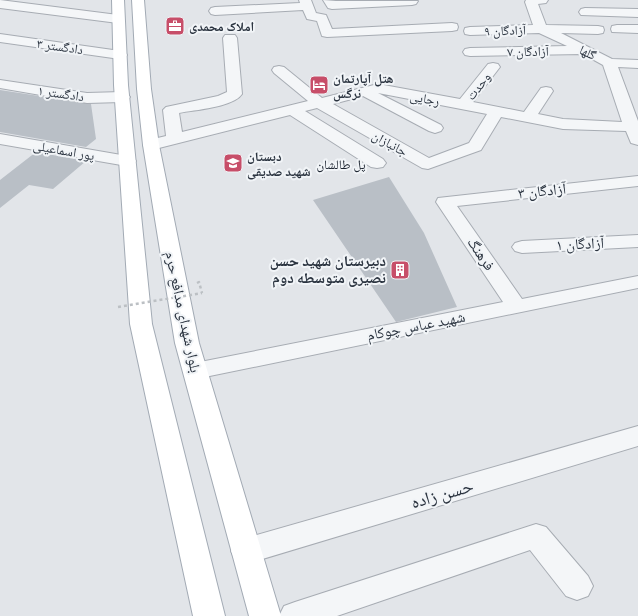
<svg xmlns="http://www.w3.org/2000/svg" width="638" height="616" viewBox="0 0 638 616" font-family="Cabin,'Noto Naskh Arabic',sans-serif">
<style>
.building{fill:#b9bfc6}
.lines{fill:none;stroke-linecap:round;stroke-linejoin:round}
.minor-casing{stroke:#a7acb3;stroke-width:2}
.major-casing{stroke:#a2aab4;stroke-width:2}
.path{stroke:#bcc0c4;stroke-width:2.5;stroke-dasharray:3 3;stroke-linecap:butt}
.minor{fill:#f4f6f8;fill-rule:evenodd}
.major{fill:#fff;fill-rule:evenodd}
.path-bridge{stroke:#bcc0c4;stroke-width:2.5;stroke-dasharray:3 3;stroke-linecap:butt}
.labels{text-anchor:middle;stroke-width:4;stroke-linejoin:round;paint-order:stroke}
.far-poi-label{font-size:13px;font-weight:bold;fill:#2b3440;stroke:#f1f4f7;text-anchor:start}
.far-street-label{font-size:13px;fill:#2b3440;stroke:#f1f4f7}
.far-neighbourhood-label{font-size:13px;fill:#1d2531;stroke:#f1f4f7}
.street-label{font-size:15px;fill:#2b3440;stroke:#f1f4f7}
.poi-label{font-size:15px;font-weight:bold;fill:#2b3440;stroke:#f1f4f7;text-anchor:end}
.near-street-label{font-size:18px;fill:#2b3440;stroke:#f1f4f7}
</style>
<rect width="100%" height="100%" fill="#e2e5e9"/>
<!-- building -->
<path class="building" d="M0 90 91 104 96 139 86 147 0 132Z
M36 152 86 161 53 189 29 185 0 208V180Z
M389 177 424 233 457 307 396 322 313 200Z"/>
<g class="lines">
<!-- minor casing -->
<g class="minor-casing">
<path id="minor" d="M0 0 118 15 122 16 124 19 122 22 118 23 0 8Z
M299 0H311L316 13 326 15 332 29 452 23 457 24 458 27 457 30 452 31 327 37 322 36 317 21 307 19 303 10 215 15 211 14 209 11 211 8 215 7 300 3Z
M323 0 336 1H418L416 4 412 5 332 9 328 8Z
M526 0H548L546 3 538 4 546 25 598 26 603 27 604 30 603 33 598 34 561 33 612 59 638 60V68L618 67 638 121V145L631 143 626 131 563 129 501 117 481 150 428 169 422 168 317 108 305 111 383 159 386 163 383 167 377 168 371 167 290 115 151 150 145 149 143 145 145 141 166 136 163 110 166 107 218 96 227 92 223 38 225 35H235L237 38 242 94C234 107 194 110 179 113L182 132 308 101 274 73 272 70 274 67 279 66 284 67 322 98 378 84 460 99 488 64 493 63 498 64 500 67 473 102 524 112 541 88 546 87 551 88 553 91 538 114 563 119 622 122 603 65 583 54 470 56 465 55 463 52 465 49 470 48 567 46 539 33 470 35 465 34 464 31 465 28 470 27 533 25 525 2ZM378 93 487 114 469 143 429 158 333 104 363 96 429 131 435 133 441 131 443 128 441 125Z
M585 8 638 9V17L581 15 579 12 581 9Z
M617 25H638V33L612 32 611 29 612 26Z
M0 34 120 51 125 52 127 55 125 58 120 59 0 42Z
M0 80 87 93 122 92 127 94 130 97 127 100 122 102 87 103 0 88Z
M0 134 127 156 133 157 136 161 133 165 127 166 0 144Z
M638 176V186L457 206 522 299 638 276V288L195 379 186 377 183 371 186 365 195 363 503 302 436 202 438 198Z
M638 235V247L522 253 515 251 512 247 515 243 522 241Z
M638 426V446L246 564 235 560 231 551 235 542 246 538Z
M536 524 546 527 588 576 593 586 588 596 577 600 566 596 530 550 337 616H279L284 606 295 602Z"/>
</g>
<!-- major casing -->
<g class="major-casing">
<path id="major" d="M112 0H124L128 85 152 324 225 616H193L130 324 114 85Z
M132 0H144L151 89 159 145 199 343 281 616H249L175 343 143 145 137 89Z"/>
</g>
<!-- path -->
<path class="path" d="M197 283 199 282 202 293"/>
<!-- minor -->
<use href="#minor" class="minor"/>
<!-- major -->
<use href="#major" class="major"/>
<!-- path-bridge -->
<path class="path-bridge" d="M118 307 202 293"/>
</g>
<!-- icons -->
<defs>
<g id="office-square" transform="scale(1)"><rect x="-9" y="-9" width="18" height="18" rx="4" fill="#c74e69" stroke="#f1f4f7"/><path d="M-6-3h4V-5.5h4V-3h4V5H-6ZM-1-4.5V-3h2v-1.5ZM-6 0V1H6V0Z" fill="#fff"/></g>
<g id="hotel-square" transform="scale(1)"><rect x="-9" y="-9" width="18" height="18" rx="4" fill="#c74e69" stroke="#f1f4f7"/><path d="M-6-4.5h1.5V1H6V5H4.5V3h-9V5H-6ZM-4 0a1.8 1.8 0 1 1 3.6 0ZM.5 0V-2.5h3Q6-2.5 6 0Z" fill="#fff"/></g>
<g id="school-square" transform="scale(1)"><rect x="-9" y="-9" width="18" height="18" rx="4" fill="#c74e69" stroke="#f1f4f7"/><path d="M0-5L7-2L0 1L-7-2ZM-4 1L0 2.5L4 1V4Q0 6-4 4Z" fill="#fff"/></g>
<g id="building-square" transform="scale(1)"><rect x="-9" y="-9" width="18" height="18" rx="4" fill="#c74e69" stroke="#f1f4f7"/><path d="M-4-6H4V6H1V3H-1V6H-4ZM-2.5-4.3h1.7v1.8h-1.7ZM.8-4.3h1.7v1.8H.8ZM-2.5-1h1.7V.8h-1.7ZM.8-1h1.7V.8H.8Z" fill="#fff"/></g>
</defs>
<g fill-rule="evenodd">
<use href="#office-square" x="175" y="26"/>
<use href="#hotel-square" x="319" y="85"/>
<use href="#school-square" x="233" y="163"/>
<use href="#building-square" x="400" y="270"/>
</g>
<g class="labels">
<!-- far-poi labels -->
<g class="far-poi-label">
<text x="189" y="31">املاک محمدی</text>
<text x="333" y="83">هتل آپارتمان<tspan x="333" dy="15">نرگس</tspan></text>
<text x="247" y="161">دبستان<tspan x="247" dy="15">شهید صدیقی</tspan></text>
</g>
<!-- far-street labels -->
<g class="far-street-label">
<text transform="translate(505 30) rotate(-2)" y="5">آزادگان ۹</text>
<text transform="translate(60 46) rotate(8)" y="5">دادگستر ۳</text>
<text transform="translate(528 51) rotate(-1)" y="5">آزادگان ۷</text>
<text transform="translate(588 52) rotate(27)" y="5">گلها</text>
<text transform="translate(478 86) rotate(-52)" y="5">وحدت</text>
<text transform="translate(61 93) rotate(8)" y="5">دادگستر ۱</text>
<text transform="translate(425 98) rotate(11)" y="5">رجایی</text>
<text transform="translate(390 143) rotate(29)" y="5">جانبازان</text>
<text transform="translate(64 150) rotate(10)" y="5">پور اسماعیلی</text>
</g>
<!-- far-neighbourhood labels -->
<g class="far-neighbourhood-label">
<text x="341" y="169">پل طالشان</text>
</g>
<!-- street labels -->
<g class="street-label">
<text transform="translate(542 191) rotate(-6)" y="5">آزادگان ۳</text>
<text transform="translate(580 244) rotate(-3)" y="5">آزادگان ۱</text>
<text transform="translate(481 254) rotate(56)" y="5">فرهنگ</text>
<text transform="translate(183 312) rotate(78)" y="5">بلوار شهدای مدافع حرم</text>
<text transform="translate(416 326) rotate(-11)" y="5">شهید عباس چوکام</text>
</g>
<!-- poi labels -->
<g class="poi-label">
<text x="386" y="266">دبیرستان شهید حسن<tspan x="386" dy="17">نصیری متوسطه دوم</tspan></text>
</g>
<!-- near-street labels -->
<g class="near-street-label">
<text transform="translate(442 494) rotate(-16)" y="6">حسن زاده</text>
</g>
</g>
</svg>
